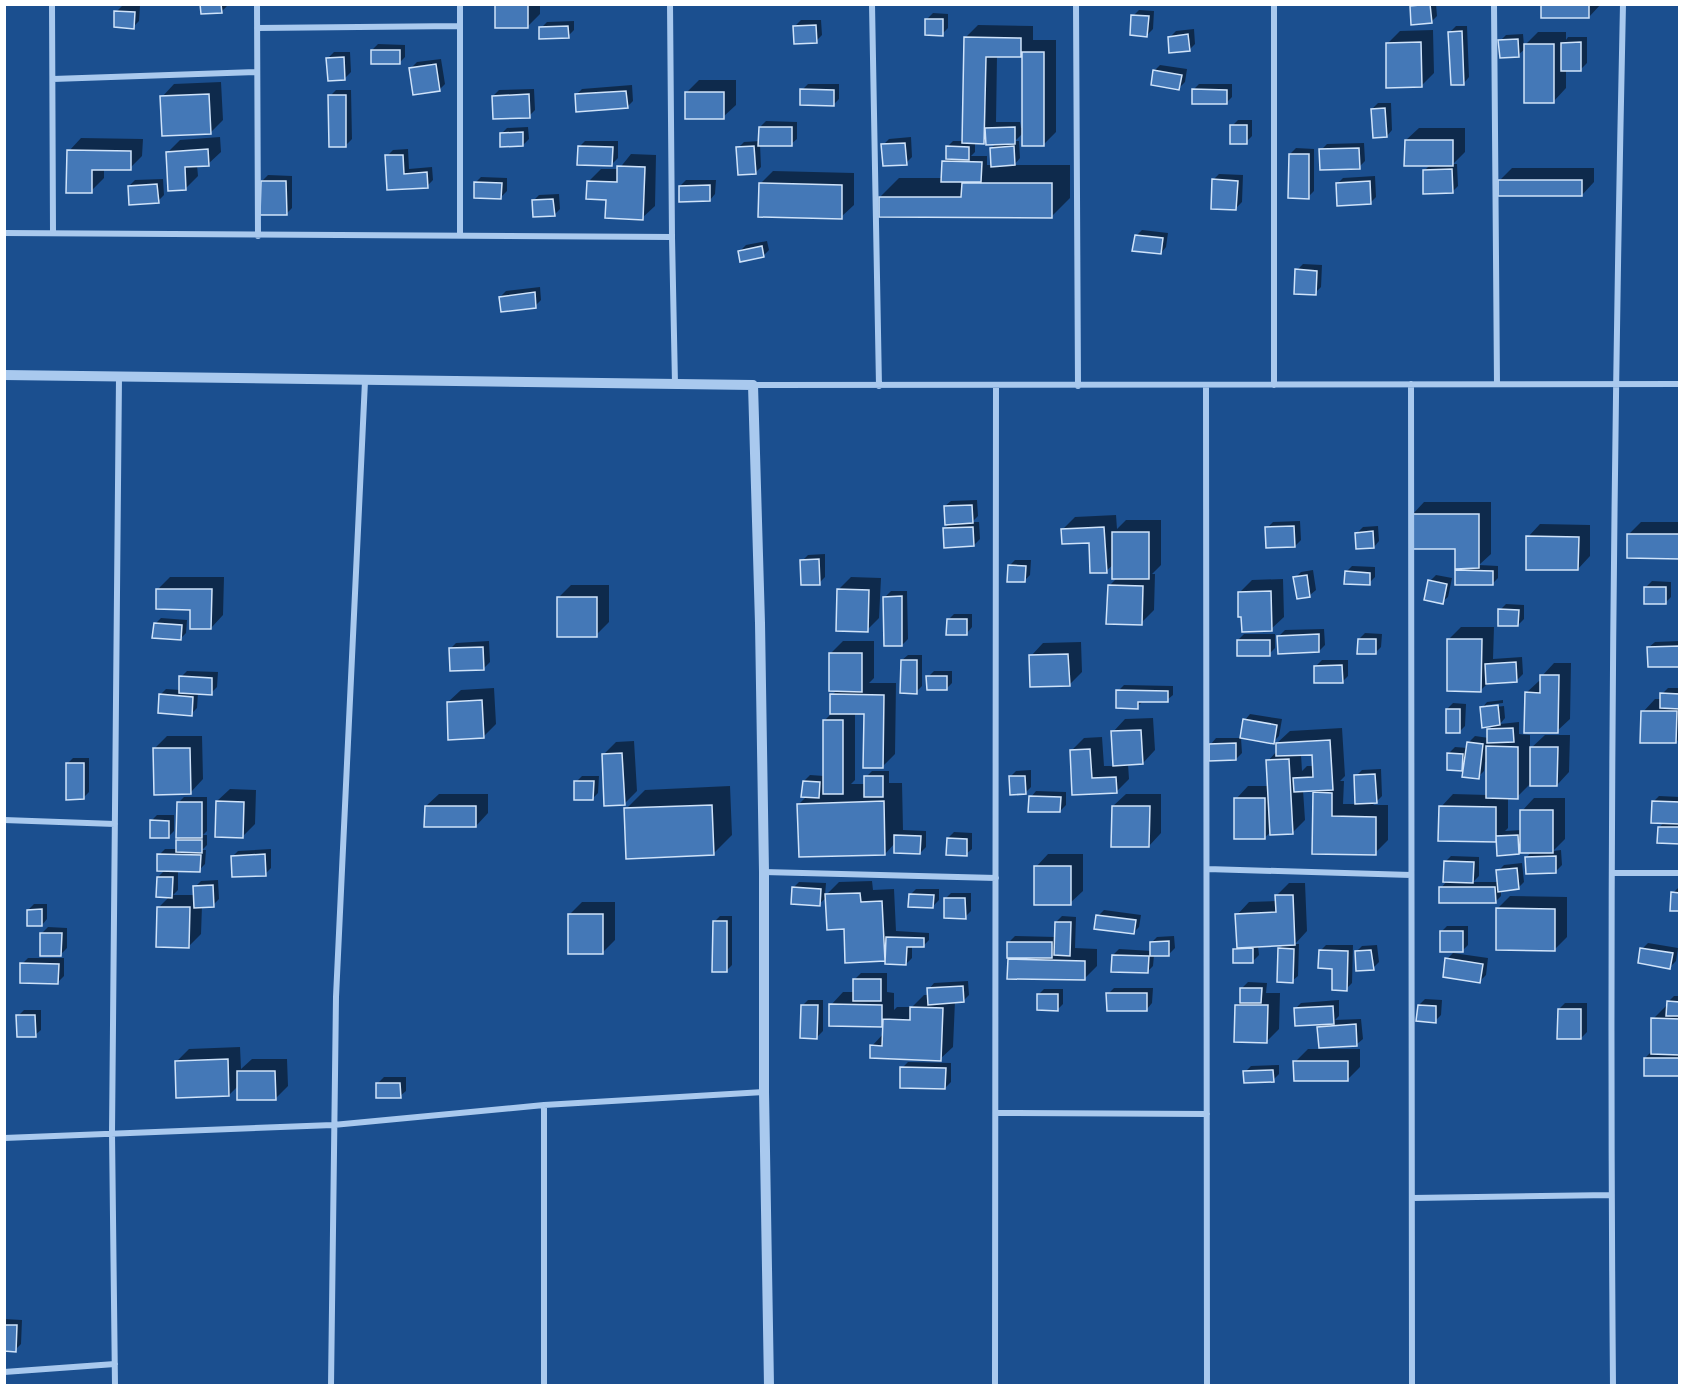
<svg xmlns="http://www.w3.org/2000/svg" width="1684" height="1390" viewBox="0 0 1684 1390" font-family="Helvetica,sans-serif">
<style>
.shadow{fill:#0007;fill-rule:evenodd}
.building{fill:#4478b7;stroke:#cfe3fa;stroke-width:1.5}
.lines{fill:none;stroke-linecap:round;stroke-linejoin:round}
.minor{stroke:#a9c9ee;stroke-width:6}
.tertiary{stroke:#a9c9ee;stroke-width:10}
</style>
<rect width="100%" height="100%" fill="#1b4f8f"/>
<!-- shadow -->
<path class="shadow" d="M202 4H227V6L221 12Z
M497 4H540V14L527 27Z
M1413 4H1436L1437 16 1431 22 1411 7Z
M1543 4H1601L1589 17Z
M122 6H140L139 21 133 27 116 12Z
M1139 10 1154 11 1153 29 1147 35 1133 16Z
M933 13 948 14V28L942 34 927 19Z
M801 20H821L822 35 816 41 795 26Z
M574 21V30L568 36 541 28 547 22Z
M978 25 1033 26V40H1056V132L1043 145 1023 133 1015 141H1019L1020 158 1014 165H1070V198L1051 217 880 197 899 178H943L944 162 947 158V147L953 141H964L965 38ZM997 56H1023V128H1021L1020 122H996ZM987 138 997 143 991 148 992 165H987V156H971L975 152V142H984Z
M1456 26H1467L1469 77 1464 83 1450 32Z
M1194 29 1195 44 1189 50 1170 37 1176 31Z
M1433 30 1434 73 1422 85 1387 44 1400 31Z
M1538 32H1566V40L1568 37H1587V63L1581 69H1566V88L1554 101 1525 49 1518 55 1500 41 1506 35 1523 34 1524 46Z
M378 44 405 45V57L399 63 372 50Z
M334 52H350L351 72 345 78 328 58Z
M441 59 445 84 439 90 411 68 417 62Z
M1160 65 1187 69 1185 82 1179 88 1154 71Z
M699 80H736V105L723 117 686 93Z
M221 82 223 120 211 132 162 97 174 84Z
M808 84H839V99L833 105 802 90Z
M1199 84H1232V97L1226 103 1193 90Z
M632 85 633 101 627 107 576 95 582 89Z
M534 89 535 110 529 116 493 96 499 90Z
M336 90H351L352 139 346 145 330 96Z
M1378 103H1391L1392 130 1387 136 1372 109Z
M1238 120H1252V136L1246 142 1232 126Z
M766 121 797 122V139L791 144H760L761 167 755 173 738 148 744 142 760 141V127Z
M528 127 529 139 523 145 501 134 507 128Z
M1419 128H1465V152L1453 164H1457L1458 186 1452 192 1424 171 1430 165 1406 140Z
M220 137 221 152 208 164 197 165 198 176 185 189 168 152 180 140Z
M911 137 912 157 906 163 883 145 889 139Z
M81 138 143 139 142 156 130 168H104V178L91 191 69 151Z
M585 141H618V158L612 164 579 147Z
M1364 143 1365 161 1359 167 1321 150 1327 144Z
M1296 148 1314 149V191L1308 197 1290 154Z
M408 149 409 169 432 167 433 180 427 186 389 189 387 156 393 150Z
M631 154 656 155 655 206 642 218 608 198 589 181 601 169H619Z
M1512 168H1594V182L1582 195 1499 181Z
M773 171 854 173V205L841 217 760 184Z
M1219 174 1243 175 1242 202 1236 208 1213 180Z
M268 175 292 176V208L286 214 262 181Z
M1375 176 1376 197 1370 203 1337 184 1343 178Z
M481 177 507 178V191L501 197 475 183Z
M163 179 164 195 158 201 129 186 135 180Z
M686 180H716L715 194 710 200 680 186Z
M559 194 560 209 554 215 533 201 539 195Z
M1142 230 1168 233 1166 247 1161 253 1136 236Z
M767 241 769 250 763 256 740 251 746 245Z
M1303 264 1322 265 1321 287 1315 293 1297 270Z
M540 287 541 300 535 306 500 297 506 291Z
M977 500 978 516 972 522H979L980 539 974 545 944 529 950 523 945 506 951 501Z
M1424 502H1491V554L1479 565 1498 566V578L1492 584 1456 571 1461 567 1457 547 1412 515Z
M1116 515 1117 529 1126 520H1161V565L1152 574H1155L1154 610 1141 623 1109 586 1117 578 1114 564 1106 571 1090 541 1062 530 1075 517Z
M1300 521 1301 540 1295 546 1267 528 1273 522Z
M1641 522H1680V557L1629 534Z
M1540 524 1590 525V556L1578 569 1528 537Z
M1378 526 1379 541 1374 547 1357 533 1363 527Z
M825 554V577L819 583 802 561 808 555Z
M1015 560H1031L1030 575 1024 581 1009 566Z
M1352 566 1375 567V577L1369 583 1346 572Z
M1313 570 1316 590 1310 595 1298 597 1295 578 1301 572Z
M1436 575 1452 578 1448 597 1442 602 1430 581Z
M170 577H224L223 615 211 628 192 608 158 589Z
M851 577 881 578 879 618 867 630 838 590Z
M1283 579 1284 617 1271 629 1239 593 1252 580Z
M1652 581 1671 582V597L1665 603 1646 587Z
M571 585H609V622L596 635 558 598Z
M891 591H907L908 639 902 645 885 597Z
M1506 604 1524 605V619L1518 625 1500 610Z
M954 614H972V627L967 633 948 620Z
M161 618 187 620 186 633 180 639 155 624Z
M1461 627H1494L1493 659 1522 657 1523 674 1517 680 1489 682 1481 690 1449 639Z
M1324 629 1325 645 1319 651 1279 636 1285 630Z
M1365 633 1382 634 1381 647 1375 653 1359 639Z
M1244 634H1275V648L1269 654 1238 640Z
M489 641 490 662 484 668 450 649 456 643Z
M843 641H874V678L869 683H896L895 754 883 766 865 713H855V780L851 784H866V777L872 771H889V783H902L903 830 926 831V847L920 853 895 843 885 854 799 804 807 796 804 781 810 775 824 776V721L832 713V695L837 690 830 654Z
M1680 641V665L1649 647 1655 642Z
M1081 642 1082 672 1069 685 1031 656 1043 643Z
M908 655H922V686L916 692 902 660Z
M1322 660H1348V676L1342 682 1316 666Z
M1554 663H1571L1570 719 1557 731 1526 693 1539 681H1541L1542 676Z
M187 671 218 672 217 687 211 693H198L197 708 191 714 160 695 166 689 180 690 181 677Z
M934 671H952V683L946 689 928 677Z
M1124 685 1173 686V695L1167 700 1143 701 1137 707 1118 691Z
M494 688 496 724 483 737 448 702 461 690Z
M1668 688H1680V738L1676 742 1643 712 1655 699H1662V694Z
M1503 700V703L1486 705V708L1504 706 1505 718 1500 724 1519 722V734L1530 735V749L1545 735H1570L1569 772 1557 785 1530 784 1517 797H1508V828L1505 831 1522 830V811L1534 798H1565V839L1553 851 1561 850 1562 865 1556 871 1527 857 1532 851 1518 853 1498 838 1495 840 1441 807 1453 794 1487 795V762H1485L1484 771 1478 777 1465 766 1461 770 1449 753 1455 747 1468 748 1469 742 1475 736 1489 738 1488 730 1494 725 1482 708 1487 702Z
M1453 703 1466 704 1465 726 1459 732 1447 709Z
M1250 714 1282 719 1279 736 1273 742 1245 720Z
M1153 718 1155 750 1143 763 1128 764 1129 779 1116 792 1073 794 1072 750 1084 738 1102 737 1104 766H1115L1113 732 1125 719Z
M1342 728 1345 776 1340 781H1344L1343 804H1357L1356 776 1362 770 1381 769 1382 796 1373 805H1388V840L1375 853 1314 852V793L1318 789 1303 790 1305 820 1292 833 1272 831 1264 838 1236 799 1248 786H1269L1268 761 1277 751V743L1290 731ZM1314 753V766H1307L1302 771 1301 754Z
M167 736H202L203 779 191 792 154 749Z
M1216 738H1241L1242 753 1236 759 1211 744Z
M634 741 637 791 624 804 603 755 616 742Z
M73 758H89V792L83 798 67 764Z
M1031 770V787L1025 793 1010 777 1016 771Z
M582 776H599L598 793 592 799 576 782Z
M730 786 732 835 713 854 626 809 645 790Z
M230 789 256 790 255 824 242 837 217 801Z
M1036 791 1066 792V805L1060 811 1031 797Z
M439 794H488V813L476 826 426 806Z
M1126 794H1161V833L1149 846 1113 806Z
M1659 796 1680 797V842L1659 827 1665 822 1653 802Z
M184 797H207V831L203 835H207V845L202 850H206L205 864 199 870H178V890L173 895H195V887L201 881 218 880 219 899 213 905 202 906 201 934 189 946 158 908 170 896 158 877 166 869 159 855 165 849H178V840L182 836 178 803Z
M157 815H174V831L168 837 151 821Z
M954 832 972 833V849L966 854 948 838Z
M271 849V868L265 874 232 857 238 851Z
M1048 854H1083V891L1070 903 1036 867Z
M1451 856 1479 857V876L1473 882H1499L1498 871 1504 865 1522 863 1524 882 1518 888 1501 890V896L1495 902 1441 888 1447 881 1445 862Z
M872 881 873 890 894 889 896 931 929 933V940L923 946 912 945V958L906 964 887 957 884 960 845 928 827 897 819 904 793 888 799 882 826 883 825 896 839 882Z
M1289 883H1305L1307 931 1295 944H1299L1298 976 1292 981 1279 949 1284 944 1258 946 1259 955 1253 961 1234 949 1238 946 1237 915 1249 902 1277 901 1276 896Z
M1679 887H1680V910L1673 893Z
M916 889H939V900L933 906 910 895Z
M951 893H971V911L965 917 945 899Z
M1510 896 1567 897V937L1554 950 1497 909Z
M582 902H615V940L602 953 569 915Z
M34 904H47V919L42 925 28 910Z
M1104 910 1141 915 1139 927 1133 933 1098 916Z
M720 916H732V965L726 971 714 922Z
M1062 916 1076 917 1075 948 1097 949V966L1084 979 1009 960 1013 956 1009 942 1015 936 1056 937V922Z
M1447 926H1468V945L1462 951 1442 931Z
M48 927 67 928V948L61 954 42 933Z
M1174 936 1175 948 1169 954 1154 955 1153 966 1147 972 1113 955 1119 949 1152 951 1151 943 1157 937Z
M1648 943 1678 948 1676 961 1670 967 1642 949Z
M1326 945H1353L1352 983 1346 989 1334 967 1320 951Z
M1377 945 1379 962 1373 968 1356 952 1362 946Z
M1453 953 1488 958 1486 975 1480 981 1447 959Z
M28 958H64V976L58 982 22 964Z
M861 973H887V992L894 993V1010L897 1007H912L924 995H929V989L934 983 968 981 969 995 963 1001H955L953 1047 940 1059 872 1046 884 1033 885 1022 881 1025 831 1005 843 992H855V979Z
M1248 982 1267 983 1266 993H1280L1279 1029 1267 1041 1236 1006 1242 1000V988Z
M1114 988H1153L1152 1003 1147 1009 1108 994Z
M1044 989H1063V1004L1057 1010 1038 995Z
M1674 996H1680V1075L1645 1058 1651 1052 1653 1019 1666 1006H1668V1002Z
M1425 999 1442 1000 1441 1015 1435 1021 1419 1005Z
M808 1000H823V1031L817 1037 802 1006Z
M1339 1000V1016L1335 1020 1361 1019 1363 1039 1357 1044 1319 1027 1323 1023 1296 1008 1301 1003Z
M1565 1003H1587V1032L1581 1038 1559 1009Z
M24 1010H41V1030L35 1035 18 1016Z
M240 1047 241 1069 252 1059H287L288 1086 275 1099 239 1085 229 1095 177 1061 189 1049Z
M1308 1049H1360V1067L1347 1080 1295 1062Z
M908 1062 951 1063V1082L945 1088 902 1068Z
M1279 1065V1074L1273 1080 1245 1072 1251 1066Z
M384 1077H406V1091L400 1096 378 1083Z
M4 1319 22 1320 21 1344 15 1350H4Z"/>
<!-- building -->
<path class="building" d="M200 4H221L222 13 201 14Z
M495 4H528V28H495Z
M1430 4 1432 23 1411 25 1410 6Z
M1541 4H1589V18H1541Z
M114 11 135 12 134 29 114 27Z
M1131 15 1149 16 1147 37 1130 35Z
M925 19H943V36L925 35Z
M816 25 817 43 794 44 793 26Z
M568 26 569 38 539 39V27Z
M1462 31 1464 85H1451L1448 32Z
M1188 34 1190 51 1169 53 1168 37Z
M964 37 1021 38V57H986L984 144 962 143Z
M1518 39 1519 57 1500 58 1498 40Z
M1421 42 1422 87 1386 88V43Z
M1581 42V71H1561V43Z
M1524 44H1554V103H1524Z
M371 50H400V64H371Z
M1022 52H1044V146H1022Z
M344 57 345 80 328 81 326 58Z
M436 64 440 91 413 95 409 68Z
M1153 70 1182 75 1179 90 1151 85Z
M800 89 834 90V106L800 105Z
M1192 89 1227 90V104H1192Z
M626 91 628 108 576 112 575 94Z
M685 92H724V119H685Z
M209 94 211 134 162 136 160 96Z
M529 94 530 118 493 119 492 96Z
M328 95H346V147H329Z
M1385 108 1387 137 1373 138 1371 109Z
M1230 125H1247V144H1230Z
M759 127H792V146H758Z
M1015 127V144L986 145 985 128Z
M523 132V146L500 147V133Z
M1405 140H1453V166H1404Z
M905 143 907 165 883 166 881 144Z
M578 146 613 147 612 166 577 165Z
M754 146 756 174 738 175 736 147Z
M946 146 969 147V160L946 159Z
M1014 146 1015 165 991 167 990 148Z
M1359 148 1360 169 1320 170 1319 149Z
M208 149 209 166 185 167 186 190 168 191 166 152Z
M67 150 131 151V170H92V193H66Z
M1289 154H1309V199L1288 198Z
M385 155H403L404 174 427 172 428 188 387 190Z
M942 161 982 162 981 182H941Z
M617 166 645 167 643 220 605 218 606 200 586 199 587 181 617 182Z
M1452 169 1453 193 1423 194V170Z
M1212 179 1238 181 1236 210 1211 209Z
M1498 180H1582V196H1498Z
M261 181H286L287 215H260Z
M1370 181 1371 204 1337 206 1336 183Z
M474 182 502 183 501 199 474 198Z
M759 183 842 185V219L758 217Z
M962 183H1052V218L879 217V197H961Z
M157 184 159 203 129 205 128 186Z
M710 185V201L679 202V186Z
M553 199 555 216 533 217 532 200Z
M1135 235 1163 238 1161 254 1132 251Z
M762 246 764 257 740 262 738 251Z
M1295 269 1317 271 1316 295 1294 294Z
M535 292 536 308 501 312 499 297Z
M972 505 973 523 945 525 944 506Z
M1410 514H1479V568L1455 569V549H1410Z
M1294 526 1295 547 1266 548 1265 527Z
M973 527 974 546 944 548 943 528Z
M1104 527 1107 573H1090L1089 543 1062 544 1061 529Z
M1373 531 1374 548 1356 549 1355 533Z
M1112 532H1149V579H1112Z
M1627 534H1680V559L1627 558Z
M1526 536 1579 537 1578 570H1526Z
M819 559 820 585H801L800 560Z
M1008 565 1026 566 1025 582H1007Z
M1455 570 1493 571V585H1455Z
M1345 571 1370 573V585L1344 584Z
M1307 575 1310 597 1297 599 1293 577Z
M1428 580 1447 584 1443 604 1424 600Z
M1108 585 1143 586 1142 625 1106 624Z
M1644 587H1666V604H1644Z
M156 589H212L211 629H190V610L156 609Z
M837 589 869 590 868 632 836 631Z
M1271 591 1272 631 1242 632 1241 617H1238V592Z
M902 596V646H884L883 597Z
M557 597H597V637H557Z
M1498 609 1519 610 1518 626H1498Z
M947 619H967V635H946Z
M154 623 182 625 181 640 152 638Z
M1319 634V652L1278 654 1277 636Z
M1358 639H1376V654H1357Z
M1447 639H1482L1481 692 1447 691Z
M1237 640H1270V656H1237Z
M1680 646V667H1648L1647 647Z
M483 647 484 670 450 671 449 648Z
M829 653H862V692L829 691Z
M1068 654 1070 686 1030 687 1029 655Z
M901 660H917V694L900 693Z
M1516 662 1517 682 1486 684 1485 664Z
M1342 665 1343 683H1314V666Z
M1540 675H1559L1558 733H1524L1525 692 1540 693Z
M179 676 212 678V695L179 693Z
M926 676H947V690H927Z
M1116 690 1168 691V702H1138V709L1116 708Z
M1660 693 1680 694V709L1660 708Z
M159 694 193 697 192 716 158 713Z
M830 694 884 695 883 768H863L864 714H830Z
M482 700 484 738 448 740 447 702Z
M1498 705 1500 725 1482 728 1480 707Z
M1446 709H1460V733H1446Z
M1641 711H1677L1676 743H1640Z
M1243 719 1277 725 1274 744 1240 738Z
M823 720H843V794H823Z
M1513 728 1514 742 1487 743V729Z
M1141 730 1143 764 1113 766 1111 731Z
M1330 740 1333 790 1294 792 1293 778 1313 777 1312 755 1276 756V743Z
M1467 742 1483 744 1479 779 1462 777Z
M1236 743V760L1209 761V744Z
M1486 746 1518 747V799L1486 798Z
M1530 747H1558L1557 786H1530Z
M153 748H190L191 794 154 795Z
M1090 749 1092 778 1116 777 1117 793 1072 795 1070 750Z
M622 753 625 805 604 806 602 754Z
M1447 753 1463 754 1462 771 1447 770Z
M1289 759 1293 834 1270 835 1266 760Z
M66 763H84V799L66 800Z
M1375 774 1377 803 1355 804 1354 775Z
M864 776H883V797H864Z
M1009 776H1025L1026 794 1010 795Z
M574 781H594L593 800H574Z
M803 781 820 782 819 798 801 797Z
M1313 792 1332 793V816L1376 817V855L1312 854Z
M1029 796 1061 797 1060 812H1028Z
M1234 798H1265V839H1234Z
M216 801 244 802 243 838 215 837Z
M884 801 885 855 799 857 797 804Z
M1652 801 1680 802V824L1651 823Z
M177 802H202V838H176Z
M712 805 714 855 626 859 624 808Z
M425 806H476V827H424Z
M1112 806H1150L1149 847H1111Z
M1439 806 1496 807V842L1438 841Z
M1520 810H1553V853H1520Z
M150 820 169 821V838H150Z
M1658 827H1680V844L1657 843Z
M894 835 921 836 920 854 894 853Z
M1518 835 1519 854 1497 856 1496 836Z
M947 838 967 839V856L946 855Z
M176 840H202V853L176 852Z
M157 854 201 855 200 872 157 871Z
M265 854 266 876 232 877 231 856Z
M1556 856V873L1526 874 1525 857Z
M1444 861 1474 862 1473 883 1443 882Z
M1034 866H1071V905H1034Z
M1517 868 1519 889 1498 892 1496 870Z
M157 877H173L172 898 156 897Z
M213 885 214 907 194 908 193 886Z
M792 887 821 889 820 906 791 904Z
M1439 887H1495L1496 903H1439Z
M1671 892 1680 893V911H1670Z
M860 893 861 902 882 901 885 961 845 963 844 929 827 930 825 894Z
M909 894 934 895 933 908 908 907Z
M1275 895H1293L1295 945 1237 948 1235 914 1276 912Z
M944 898H965L966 919 944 918Z
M157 907H190L189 948 156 947Z
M1496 908 1555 909V951L1496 950Z
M42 909V926H27V910Z
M568 914H603V954H568Z
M1096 915 1136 920 1134 934 1094 929Z
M713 921H727V972H712Z
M1055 922H1071L1070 956 1054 955Z
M1440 931H1463V952H1440Z
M40 933H62L61 956H40Z
M886 937 924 938V947H907L906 965 885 964Z
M1169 941V956H1150V942Z
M1007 942H1052V958H1007Z
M1253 948V963H1233V949Z
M1278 948 1294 949 1293 983 1277 982Z
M1640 948 1673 953 1670 969 1638 963Z
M1319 950 1348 951 1347 991 1332 990V969L1318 968Z
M1371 950 1374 970 1356 971 1355 951Z
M1112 955 1149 956 1148 973 1111 972Z
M1445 958 1483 964 1480 983 1443 977Z
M1008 959 1085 961V980L1007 979Z
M20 963 59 964 58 984 20 983Z
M853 979H881V1001H853Z
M963 986 964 1002 928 1005 927 988Z
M1240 988H1262L1261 1003H1240Z
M1106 993H1147V1011H1107Z
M1037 994H1058V1011L1037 1010Z
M1667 1001 1680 1002V1016H1666Z
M829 1004 882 1005V1027L829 1026Z
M801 1005H818L817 1039 800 1038Z
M1235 1005H1268L1267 1043 1234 1042Z
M1418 1005 1436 1006V1023L1416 1021Z
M1333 1006 1334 1024 1295 1026 1294 1008Z
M910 1007 943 1008 941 1061 870 1058V1045L882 1046 883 1019 910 1020Z
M1558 1009H1581V1039H1557Z
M16 1015H35L36 1037H17Z
M1651 1018 1680 1019V1055L1651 1054Z
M1356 1024 1357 1046 1319 1048 1317 1027Z
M1644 1058H1680V1076H1644Z
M228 1059 229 1096 176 1098 175 1061Z
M1293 1061H1348V1081H1294Z
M900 1067 946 1068 945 1089 900 1088Z
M1273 1070 1274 1082 1244 1083 1243 1071Z
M237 1071H275L276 1100H237Z
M376 1083H400L401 1098H376Z
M4 1325H17L16 1352 4 1351Z"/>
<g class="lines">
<!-- minor -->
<path class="minor" d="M52 4 53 233
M257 4 258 236
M460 4V235
M670 4 672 237 675 384
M872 4 879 386
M1076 4 1078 386
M1274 4V385
M1494 4 1497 384
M257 28 460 26
M53 79 257 72
M4 233 672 237
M1411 384 1412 1386
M753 385 1680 384
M1206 385 1207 1386
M4 820 115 824
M1207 869 1411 875
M764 872 996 878
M1613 873H1680
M544 1105V1386
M998 1113 1207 1114
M4 1138 333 1125 544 1105 764 1092
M1412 1198 1611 1195
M4 1372 115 1364
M115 1386 112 1133 119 377
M331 1386 336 997 365 381
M995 1386C998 1052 996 719 996 386
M1613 1386C1609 925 1613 465 1623 4"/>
<!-- tertiary -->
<path class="tertiary" d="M4 375 753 385 760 623 764 872V1092L769 1386"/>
</g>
<!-- border -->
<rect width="1684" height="1390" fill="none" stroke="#ffffff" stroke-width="12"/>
</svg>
